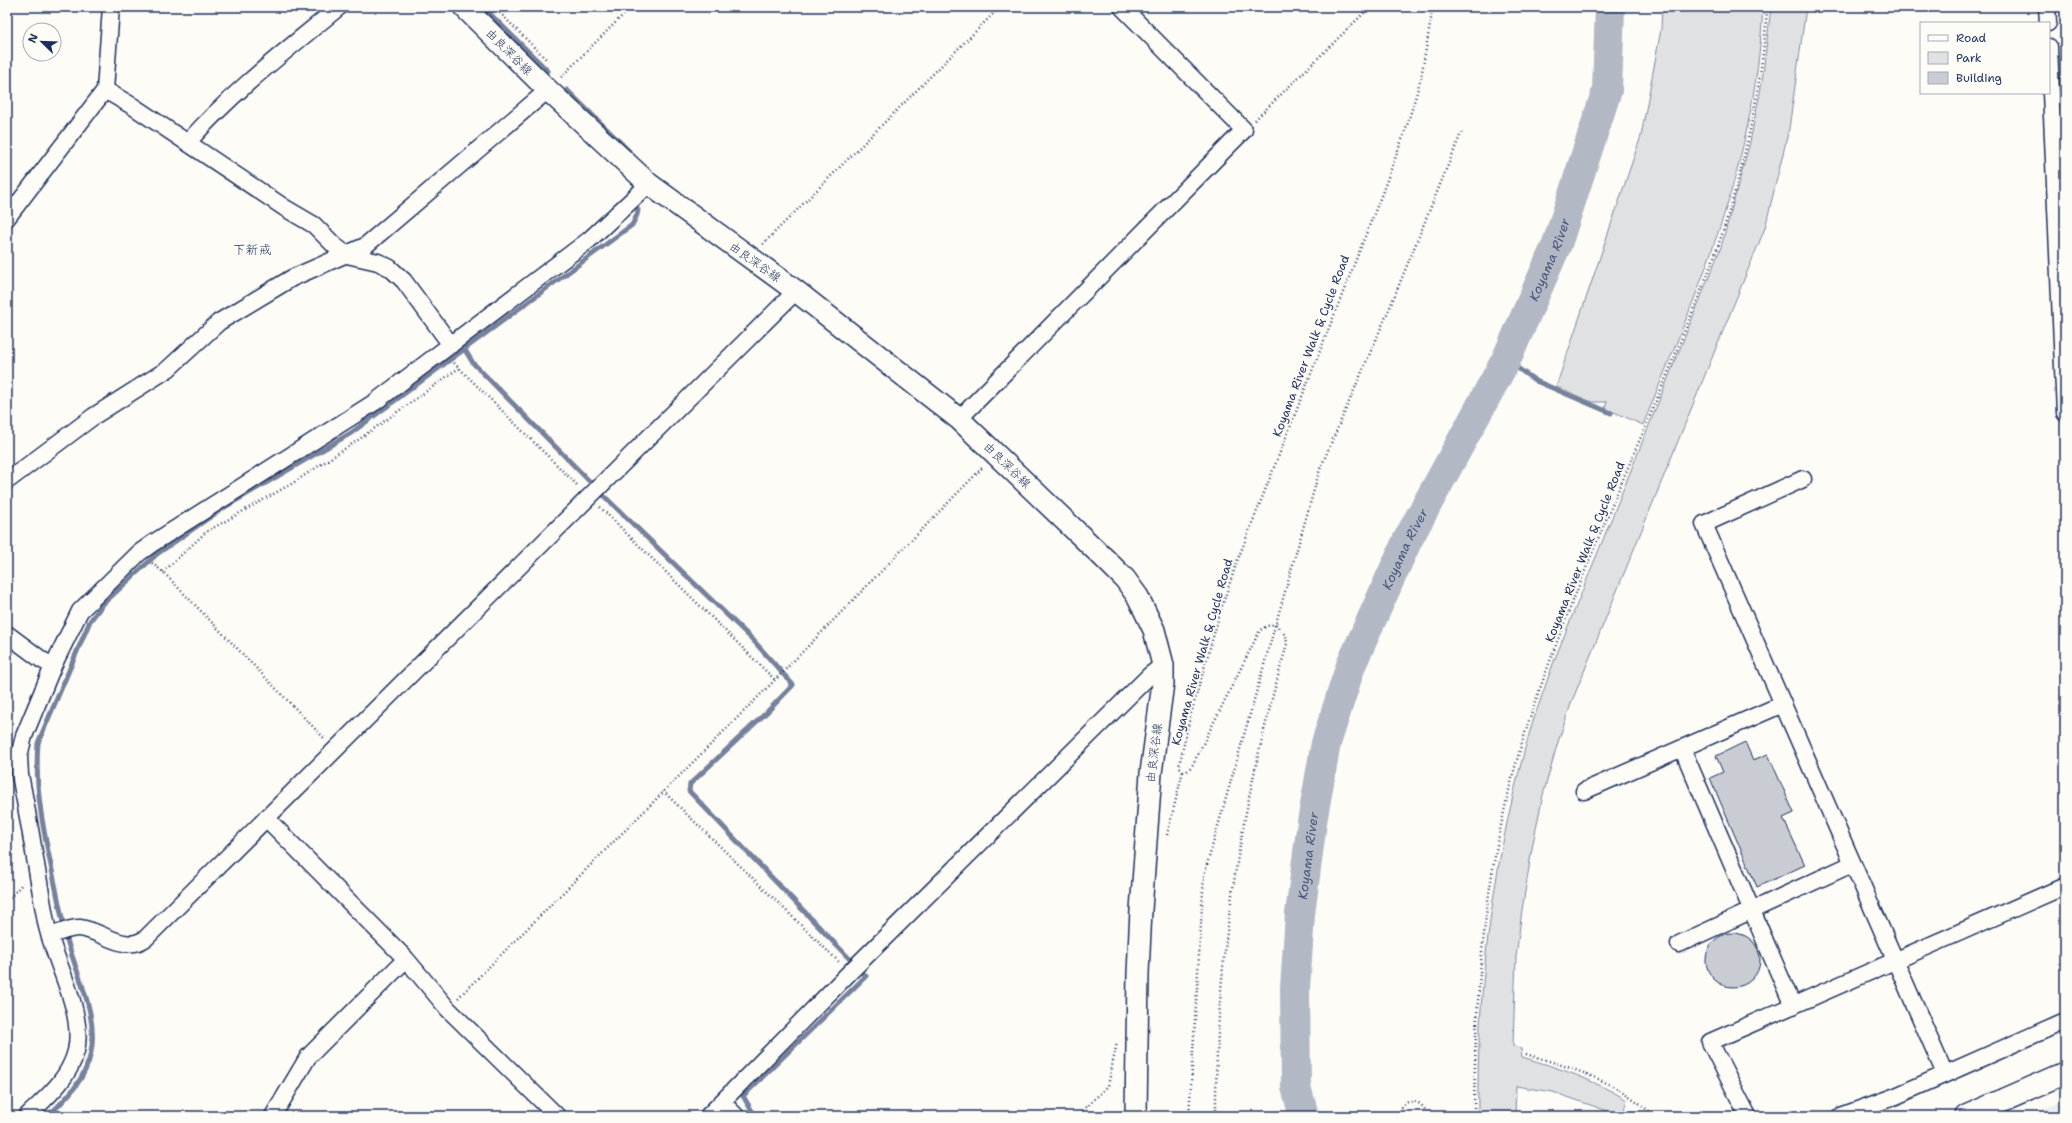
<svg xmlns="http://www.w3.org/2000/svg" width="2072" height="1123" viewBox="0 0 2072 1123" font-family="'Shantell Sans','Klee One',sans-serif">
<style>
.built{fill:#edeeec}
.green{fill:#e0e1e3;stroke:#7e88a0}
.lines{fill:none;stroke-linecap:round;stroke-linejoin:round}
.stream{stroke:#76819c;stroke-width:5}
.river{stroke:#b3b8c5;stroke-width:30}
.building{fill:#c9ccd3;stroke:#1b2f5e}
.minor-casing{stroke:#1b2f5e;stroke-width:19}
.major-casing{stroke:#1b2f5e;stroke-width:24}
.path{stroke:#1b2f5e;stroke-width:2.5;stroke-dasharray:1 3;stroke-linecap:butt}
.minor{stroke:#fdfcf7;stroke-width:16}
.major{stroke:#fdfcf7;stroke-width:21}
.labels{text-anchor:middle;stroke-width:3.5;stroke-linejoin:round;paint-order:stroke}
.street-label{font-size:12px;fill:#1b2f5e;stroke:#fdfcf7}
.neighbourhood-label{font-size:13px;fill:#1b2f5e;stroke:#fdfcf7}
.water-label{font-size:13px;font-style:italic;fill:#49587d;stroke:#fdfcf7}
</style>
<rect width="100%" height="100%" fill="#fdfcf7"/>
<filter id="ink" filterUnits="userSpaceOnUse"><feTurbulence type="fractalNoise" baseFrequency=".025" numOctaves="2"/><feDisplacementMap in="SourceGraphic" scale="8" xChannelSelector="R" yChannelSelector="G"/><feConvolveMatrix kernelMatrix="1 2 1 2 8 2 1 2 1" color-interpolation-filters="sRGB"/></filter>
<g filter="url(#ink)">
<!-- built -->
<path class="built" d="M2065 1099V1116H2027Z"/>
<!-- green -->
<path class="green" d="M1662 7H1763C1759 87 1741 169 1714 244 1693 306 1667 365 1643 425L1605 408 1607 402H1592L1556 387 1641 136 1661 29Z
M1771 7H1805V15L1789 129 1765 228 1572 701 1557 745 1543 795 1533 843 1522 910 1516 957 1513 1045 1521 1049 1522 1057C1560 1068 1594 1080 1627 1100L1622 1116 1553 1092 1516 1086 1515 1116H1478C1476 986 1495 849 1532 724 1539 703 1547 682 1554 661L1721 247 1750 142 1762 82Z"/>
<g class="lines">
<!-- stream -->
<path class="stream" d="M483 7 548 71
M567 90 629 151
M465 350 473 363 604 496 753 640 793 685 767 712 690 784 689 791 866 976 743 1096 755 1116
M1506 360 1536 381 1611 413
M48 1116C67 1098 86 1079 91 1052 98 1015 78 978 68 943 63 924 59 904 55 884 45 839 34 790 38 743L90 621 103 604 157 554 223 508 351 433 632 225 637 215 638 210"/>
<!-- river -->
<path class="river" id="s1" d="M1304 1116 1296 1087 1295 988 1300 914 1312 822 1326 743 1351 665 1408 539 1506 360 1557 244 1607 90 1610 7"/>
</g>
<!-- building -->
<path class="building" d="M1745 742 1753 760 1768 754 1794 813 1783 818 1805 865 1757 887 1710 778 1723 772 1716 756Z
M1706 960a27 27 0 1 1 54 0a27 27 0 1 1-54 0Z"/>
<g class="lines">
<!-- minor casing -->
<g class="minor-casing">
<path id="minor" d="M2047 7 2048 23
M2049 47 2065 413
M105 90 134 107 285 208 314 225 335 246 347 255 378 262 390 268 404 281 451 345
M188 142C233 91 287 50 339 7
M7 218 105 90 111 7
M959 419 1244 130 1122 7
M1803 479 1704 524 1945 1074
M7 481 94 416 168 369 219 322 292 278 365 246 548 90
M7 634 42 660 53 666
M1682 748 1793 1006
M1584 791 1783 704
M266 818 406 959 448 1009 557 1116
M50 935C59 933 71 927 80 928 103 931 125 954 146 938L796 291
M1679 944 1852 864
M722 1102 736 1116
M27 1116C47 1097 69 1079 76 1051 85 1010 54 963 46 922 37 873 30 824 20 775L19 756 24 736 53 666 80 611 139 553 153 543 375 402 589 240 649 184
M273 1116 308 1057 406 959
M708 1116 850 972 1150 675 1163 665
M1748 1116 1710 1042 2065 886
M1841 1116 1896 1096 2065 1021"/>
</g>
<!-- major casing -->
<g class="major-casing">
<path id="major" d="M464 7 548 90 649 184 796 291 959 419 1105 559 1125 579 1138 597 1154 630 1163 665V683L1151 773 1141 910 1138 973 1136 1116
M1966 1116 2065 1073"/>
</g>
<!-- path -->
<path class="path" d="M494 7 546 59
M561 77 631 7
M1255 120 1370 7
M763 244 1000 7
M454 363 578 486
M600 507 775 680
M152 563 163 572 324 738
M163 572 206 532 293 483 358 440 459 368
M1183 771 1179 766 1190 717 1222 606 1238 559 1383 191 1407 126 1421 78 1433 7
M1183 771H1187L1192 766 1260 630 1267 626 1275 624 1286 636 1287 644C1243 797 1215 956 1216 1116
M663 791 839 962
M1167 835 1183 771
M7 901 23 883
M458 998 775 680 983 467
M1526 1054C1572 1068 1618 1081 1654 1116
M1077 1116 1108 1086 1117 1042
M1189 1116 1204 875 1320 469 1390 307 1462 131
M1399 1116C1403 1095 1422 1098 1428 1116
M1474 1116C1475 981 1487 844 1531 715 1570 598 1622 484 1669 370 1685 329 1703 288 1718 246 1743 173 1763 84 1767 7"/>
<!-- minor -->
<use href="#minor" class="minor"/>
<!-- major -->
<use href="#major" class="major"/>
</g>
</g>
<g class="labels">
<!-- street labels -->
<g class="street-label">
<text transform="translate(509 52) rotate(45)" y="4">由良深谷線</text>
<text transform="translate(755 262) rotate(35)" y="4">由良深谷線</text>
<text transform="translate(1311 346) rotate(-69)" y="4">Koyama River Walk &amp; Cycle Road</text>
<text transform="translate(1007 465) rotate(44)" y="4">由良深谷線</text>
<text transform="translate(1585 552) rotate(-68)" y="4">Koyama River Walk &amp; Cycle Road</text>
<text transform="translate(1202 652) rotate(-74)" y="4">Koyama River Walk &amp; Cycle Road</text>
<text transform="translate(1154 753) rotate(-83)" y="4">由良深谷線</text>
</g>
<!-- neighbourhood labels -->
<g class="neighbourhood-label">
<text x="252" y="254">下新戒</text>
</g>
<!-- water labels -->
<g class="water-label">
<text dy="5" stroke="none"><textPath href="#s1" startOffset="910">Koyama River</textPath></text>
<text dy="5" stroke="none"><textPath href="#s1" startOffset="586">Koyama River</textPath></text>
<text dy="5" stroke="none"><textPath href="#s1" startOffset="262">Koyama River</textPath></text>
</g>
</g>
<!-- margin -->
<rect width="2072" height="1123" fill="none" stroke="#fdfcf7" stroke-width="24"/>
<rect x="12" y="12" width="2048" height="1099" fill="none" stroke="#1b2f5e" stroke-width="1.5" filter="url(#ink)"/>
<!-- legend -->
<rect x="1920" y="22" width="130" height="72" fill="#fdfcf7" stroke="#a3aaba"/>
<rect x="1928" y="35" width="20" height="6" fill="#fdfcf7" stroke="#a3aaba"/>
<text x="1956" y="42" font-size="12" fill="#1b2f5e">Road</text>
<rect x="1928" y="52" width="20" height="12" fill="#e0e1e3" stroke="#a3aaba"/>
<text x="1956" y="62" font-size="12" fill="#1b2f5e">Park</text>
<rect x="1928" y="72" width="20" height="12" fill="#c9ccd3" stroke="#a3aaba"/>
<text x="1956" y="82" font-size="12" fill="#1b2f5e">Building</text>
<!-- north arrow -->
<g transform="translate(42 42) rotate(293)"><circle r="19" fill="#fdfcf7" stroke="#a3aaba"/>
<path d="M0-3L7 15L0 10L-7 15Z" fill="#1b2f5e"/>
<text y="-6" font-size="11" font-weight="bold" text-anchor="middle" fill="#1b2f5e">N</text>
</g>
</svg>
